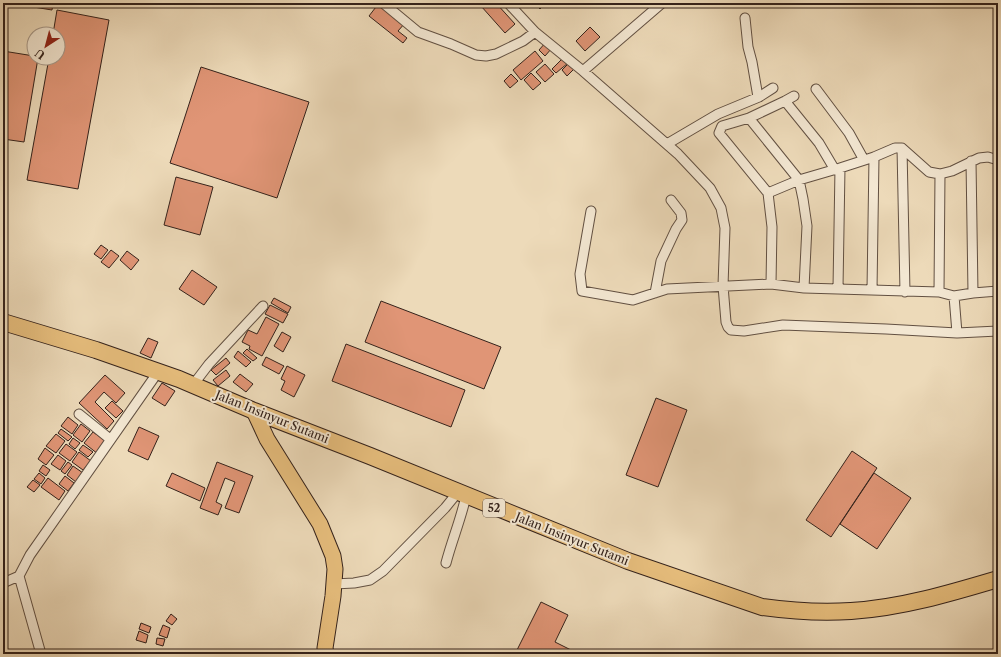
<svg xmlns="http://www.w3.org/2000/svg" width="1001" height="657" viewBox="0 0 1001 657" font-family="'Libre Caslon Text',serif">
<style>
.building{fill:#e09576;stroke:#34221b}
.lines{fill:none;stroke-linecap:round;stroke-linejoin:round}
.minor-casing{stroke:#625042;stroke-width:11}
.primary-casing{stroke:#34221b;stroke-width:17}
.trunk-casing{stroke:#34221b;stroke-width:18}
.minor{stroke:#f3e7d2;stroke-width:9}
.primary{stroke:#e6bd7c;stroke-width:15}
.trunk{stroke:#e6bd7c;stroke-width:16}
.labels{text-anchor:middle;stroke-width:4;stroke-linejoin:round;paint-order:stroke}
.shield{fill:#f3e7d2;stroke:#6d5d52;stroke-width:1}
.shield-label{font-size:11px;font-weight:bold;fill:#34221b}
.street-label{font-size:12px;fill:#34221b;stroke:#f3e7d2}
</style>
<rect width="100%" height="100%" fill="#eddab9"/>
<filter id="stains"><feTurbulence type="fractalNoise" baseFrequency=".005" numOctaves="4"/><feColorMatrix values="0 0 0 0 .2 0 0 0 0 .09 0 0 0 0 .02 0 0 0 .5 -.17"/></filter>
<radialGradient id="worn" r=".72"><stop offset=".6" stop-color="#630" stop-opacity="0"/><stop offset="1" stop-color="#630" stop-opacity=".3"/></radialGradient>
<!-- building -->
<path class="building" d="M9 3H53L52 10Z
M379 3 405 23 398 31 407 38 403 43 369 16Z
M484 3H496L515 24 505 33 481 6Z
M534 3H546L540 9Z
M57 10 109 20 78 189 27 180 49 58H58V34H53Z
M590 27 600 37 585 51 576 41Z
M546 42 552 48 545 56 539 50Z
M3 51 34 56V58H38L24 142 3 139Z
M535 51 543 61 521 80 513 70Z
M563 58 568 63 556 73 552 69Z
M569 63 574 69 567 76 562 70Z
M545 64 554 74 545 82 536 72Z
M201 67 309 102 277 198 170 163Z
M531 73 541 83 533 90 524 80Z
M511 74 518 81 510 88 504 81Z
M176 177 213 187 200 235 164 225Z
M101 245 108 250 101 259 94 254Z
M111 250 119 256 109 268 101 262Z
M127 251 139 260 131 270 120 260Z
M192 270 217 287 204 305 179 289Z
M274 298 291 307 288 313 271 303Z
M381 301 501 347 484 389 365 342Z
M270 305 288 314 283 323 265 314Z
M266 317 279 324 262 356 249 349 250 346 242 342 248 330 257 334Z
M282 332 291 337 283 352 274 346Z
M148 338 158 342 151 358 140 353Z
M346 344 465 390 451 427 332 381Z
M247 349 257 358 253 361 243 353Z
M238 351 251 362 246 367 234 357Z
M266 357 284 366 279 374 262 365Z
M226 358 230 363 216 375 211 370Z
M287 366 305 375 294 397 281 390 285 381 281 379Z
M226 370 230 376 218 386 213 380Z
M240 374 253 384 246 392 233 382Z
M105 375 125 393 116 403 104 392 95 402 114 421 107 429 79 403Z
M162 383 175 391 165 406 152 398Z
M656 398 687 410 658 487 626 475Z
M112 401 123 411 116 418 105 408Z
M68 417 78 425 72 434 61 426Z
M81 424 90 431 82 442 73 435Z
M139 427 159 436 148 460 128 451Z
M61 429 72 437 68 441 58 433Z
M93 432 107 442 98 454 84 443Z
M56 434 65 441 56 453 46 446Z
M73 438 80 443 75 449 69 444Z
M66 444 77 452 70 461 59 453Z
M83 445 93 452 88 457 79 450Z
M45 448 54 455 46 465 38 459Z
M852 451 877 468 831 537 806 520Z
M79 452 91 461 83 470 72 462Z
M58 455 66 461 60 470 51 464Z
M68 462 72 465 65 474 61 471Z
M217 462 253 476 239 513 225 508 235 482 225 478 216 502 222 505 218 515 200 508Z
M43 465 50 470 46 476 39 471Z
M73 466 83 473 76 482 67 475Z
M39 473 45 478 41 484 34 479Z
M172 473 205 488 200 501 166 486Z
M874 473 911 498 877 549 840 524Z
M65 476 74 483 68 491 59 484Z
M48 478 65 491 59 500 41 487Z
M33 480 40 485 34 492 27 487Z
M541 602 568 615 555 642 579 654H515Z
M171 614 177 619 172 625 166 621Z
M141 623 151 627 149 633 139 629Z
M163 625 170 628 167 638 159 635Z
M139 631 148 635 146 643 136 640Z
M157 638 165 639 163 646 156 644Z"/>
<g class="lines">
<!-- minor casing -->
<g class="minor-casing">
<path id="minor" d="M383 3 418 32 451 44 476 55 486 56 496 54 523 41 535 32
M508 3 535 32 583 71 678 154 710 188 721 208 725 228 723 286 726 322 728 327 731 330 744 331 783 325 886 329 957 333 998 331
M745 18 748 47 752 62 758 97
M583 71 662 3
M816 89 849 133 864 160
M785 101 819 143 835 170
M749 118 799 180 803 199 807 226 804 288
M667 144 718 114 759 97 773 88
M902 148 905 292
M971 161 973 293
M840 168 874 157 895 148H902L929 172 940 174 952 171 979 158 988 157 998 160
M768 193 799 180 840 168 838 288
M591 211 580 274 582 291 633 300 667 289 771 284 804 288 939 292 954 296 973 293 998 291
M771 284 772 227 768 193 719 133 722 126 749 118 785 101 794 96
M872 290 874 157
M939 292 940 174
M655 293 661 261 676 229 682 220 681 213 671 200
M954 296 957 333
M193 385 209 364 263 306
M79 414 110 439
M446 563C452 540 461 519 466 496
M3 583 19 576
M334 584 354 583 370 580 383 571 445 508 458 492
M41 654 19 576 30 555 158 372"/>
</g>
<!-- primary casing -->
<g class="primary-casing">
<path id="primary" d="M254 411 267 439 320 524 333 556 335 569 333 596 325 648 326 654"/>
</g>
<!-- trunk casing -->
<g class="trunk-casing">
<path id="trunk" d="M3 322 96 350 179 379 254 411 370 456 628 561 762 607C791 611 822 613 851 611 901 608 951 593 998 579"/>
</g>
<!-- minor -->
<use href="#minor" class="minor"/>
<!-- primary -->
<use href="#primary" class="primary"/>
<!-- trunk -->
<use href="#trunk" class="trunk"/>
</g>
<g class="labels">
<!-- shield labels -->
<rect class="shield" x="483" y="499" width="22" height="18" rx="3"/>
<g class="shield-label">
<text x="494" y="512">52</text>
</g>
<!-- street labels -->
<g class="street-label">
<text transform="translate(272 417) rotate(22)" y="4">Jalan Insinyur Sutami</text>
<text transform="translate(572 539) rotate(22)" y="4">Jalan Insinyur Sutami</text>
</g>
</g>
<!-- margin -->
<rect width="1001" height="657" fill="none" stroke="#eddab9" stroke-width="16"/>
<rect x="4" y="4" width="993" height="649" fill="none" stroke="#34221b" stroke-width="2"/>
<rect x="8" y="8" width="985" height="641" fill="none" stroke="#34221b"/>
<!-- north arrow -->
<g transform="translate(46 46) rotate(216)"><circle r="19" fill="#f3e7d2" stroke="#a79889"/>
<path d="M0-3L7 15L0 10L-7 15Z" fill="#8f2418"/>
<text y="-6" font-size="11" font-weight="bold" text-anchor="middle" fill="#34221b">U</text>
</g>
<rect width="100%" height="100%" filter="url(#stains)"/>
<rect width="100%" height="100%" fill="url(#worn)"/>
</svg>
